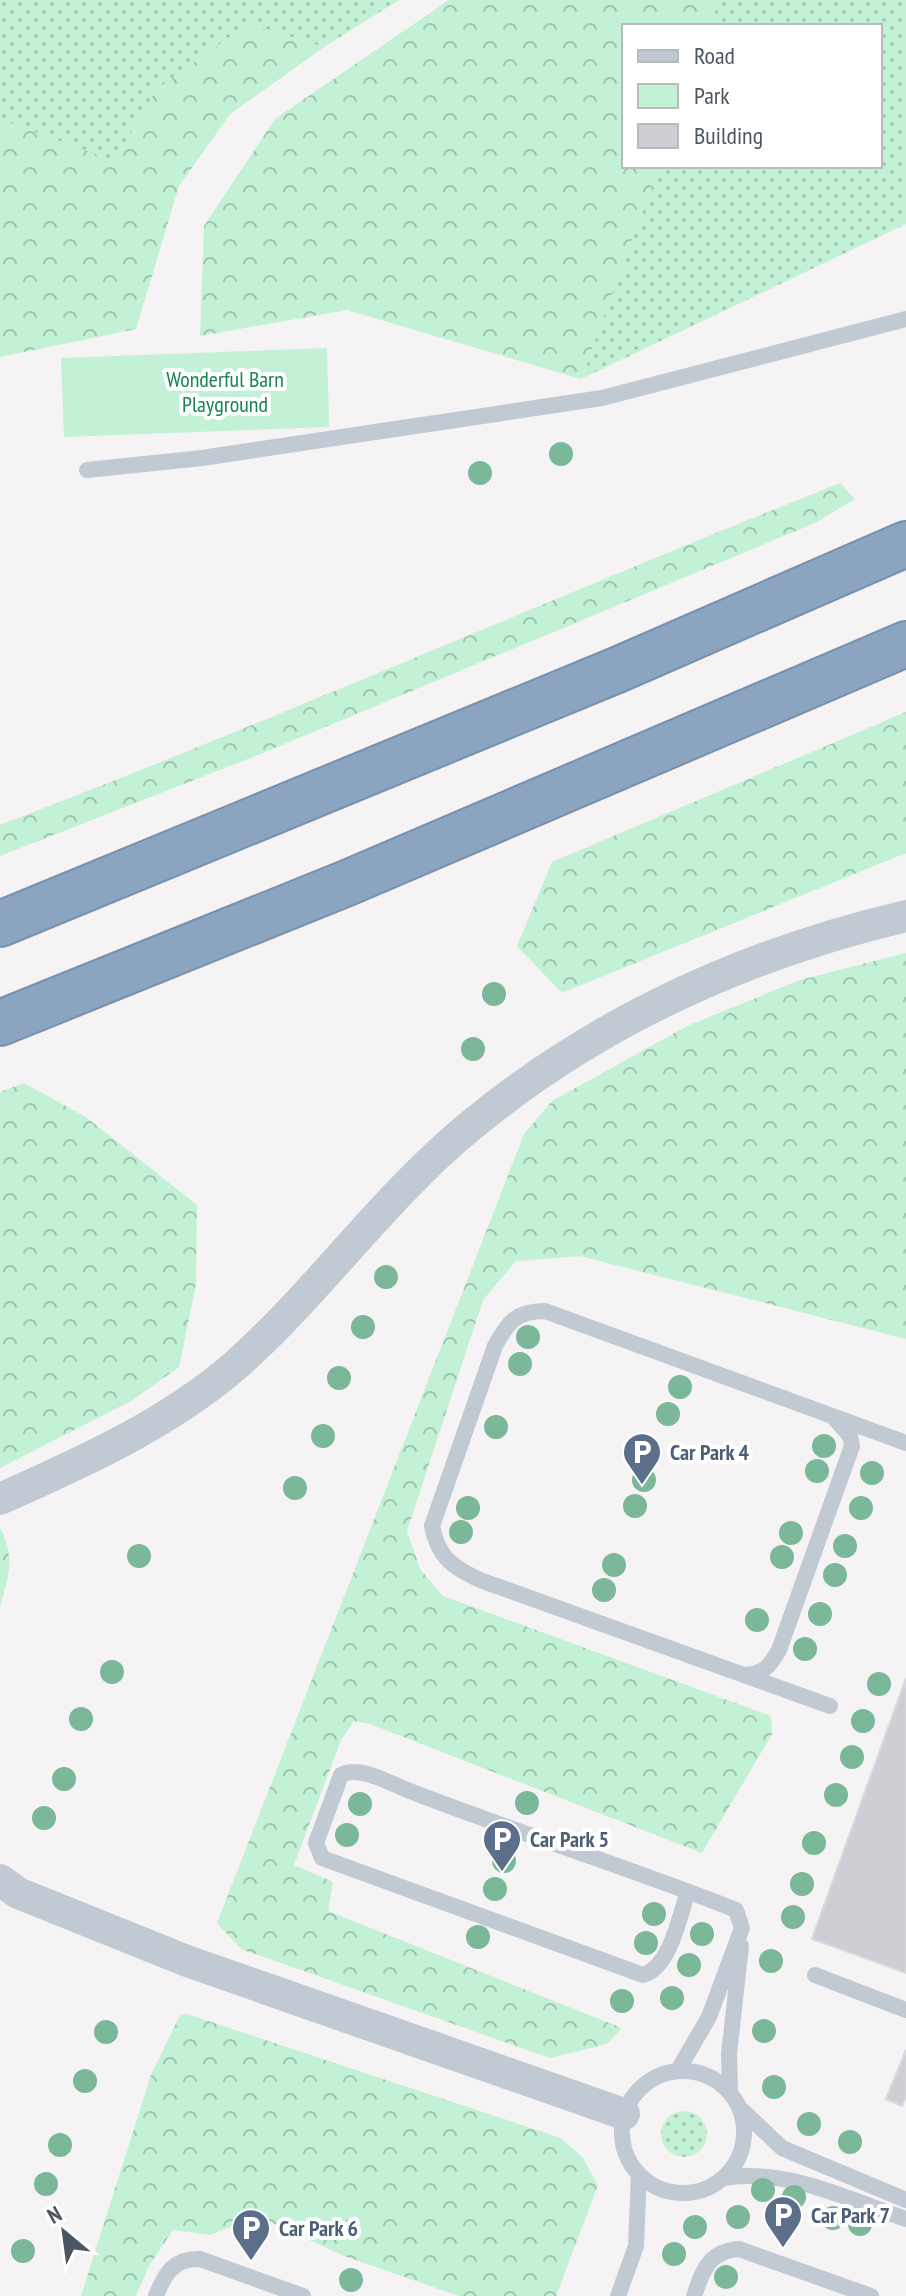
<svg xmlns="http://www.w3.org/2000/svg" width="906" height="2296" viewBox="0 0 906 2296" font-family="'PT Sans Narrow',sans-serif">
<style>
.grass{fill:url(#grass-dots)}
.forest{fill:url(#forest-crowns)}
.green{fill:#c3f1d5}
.building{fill:#cdcfd5;stroke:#d7d9de;stroke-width:2}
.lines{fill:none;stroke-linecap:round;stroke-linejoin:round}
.motorway-casing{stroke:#7690ad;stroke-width:48}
.service{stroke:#c1cad2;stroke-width:16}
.minor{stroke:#c1cad2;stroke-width:32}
.motorway{stroke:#8ba5c1;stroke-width:44}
.tree{fill:#7bb799}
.labels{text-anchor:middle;stroke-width:8;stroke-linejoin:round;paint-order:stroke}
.park-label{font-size:22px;fill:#17864f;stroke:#fff}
.service-label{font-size:22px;font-weight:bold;fill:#4e5e75;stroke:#fff;text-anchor:start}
</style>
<defs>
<pattern id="grass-dots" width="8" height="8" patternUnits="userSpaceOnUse" patternTransform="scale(2)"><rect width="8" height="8" fill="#c3f1d5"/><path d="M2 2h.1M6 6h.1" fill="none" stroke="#a0c6b0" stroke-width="1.8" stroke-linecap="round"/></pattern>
<pattern id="forest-crowns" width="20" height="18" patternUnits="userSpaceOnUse" patternTransform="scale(2)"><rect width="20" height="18" fill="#c3f1d5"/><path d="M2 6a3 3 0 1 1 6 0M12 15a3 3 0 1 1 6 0" fill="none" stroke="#a0c6b0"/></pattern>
</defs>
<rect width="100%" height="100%" fill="#f5f3f3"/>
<!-- grass -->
<path class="grass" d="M0 0H399L324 47 248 24 156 90 114 162 0 119Z
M719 0H906V224L581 379 659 166H880V26H710Z
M661 2134a23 23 0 1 1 46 0a23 23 0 1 1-46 0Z"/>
<!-- forest -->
<path class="forest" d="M449 0H719L710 26H624V166H659L581 379 347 310 200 336 204 226 275 119Z
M248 24 324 47 230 114 179 186 136 329 0 357V119L114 161 156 90Z
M840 483 855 499 815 523 263 753 0 856V825C282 717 559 595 840 483Z
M906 712V853L562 993 517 946 552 862Z
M906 953V1339L580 1256 516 1261 483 1300 407 1531 420 1569 443 1596 771 1716 772 1734 702 1853 370 1724 354 1721 341 1740 294 1865 333 1882 328 1911 622 2028 607 2044 550 2058 241 1949 217 1923 524 1134 552 1101 687 1026 800 980Z
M24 1083 86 1117 197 1205 196 1284 179 1367 131 1401 0 1468V1092Z
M0 1528C16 1556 8 1578 0 1607Z
M187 2014 561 2138 583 2158 598 2185 556 2296H459L344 2256 257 2216 210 2235 173 2230 149 2266 136 2296H81L151 2075 180 2015Z"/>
<!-- green -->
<path class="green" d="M327 348 329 427 64 437 61 358Z"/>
<!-- building -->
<path class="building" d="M906 1678V1973L812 1939Z
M906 2050V2097L902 2106 886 2099Z"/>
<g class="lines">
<!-- motorway casing -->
<g class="motorway-casing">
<path id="motorway" d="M0 924 617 670 906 544
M0 1023 347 883 906 644"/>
</g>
<!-- service -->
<path class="service" d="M87 470 202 458 602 398 906 319
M745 1675C763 1674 770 1666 779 1650L852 1446 850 1436 835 1419
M830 1706 480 1580C452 1567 438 1557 432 1526L495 1346C508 1322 516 1311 545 1311L906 1443
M815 1975 906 2010
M678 2070 709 2017 742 1928 736 1910C630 1868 521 1834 415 1793 394 1786 361 1764 341 1775L316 1843 322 1858 643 1975C671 1967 679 1916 688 1892
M622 2132a61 61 0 1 1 122 0a61 61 0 1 1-122 0Z
M730 2091 729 2054 741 1946
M741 2109 782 2148 906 2200
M724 2178C787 2168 847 2199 906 2219
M156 2296C165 2273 174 2258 200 2259L303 2296
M618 2296 636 2246 639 2174
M694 2296C703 2270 709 2251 739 2249L871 2296"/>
<!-- minor -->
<path class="minor" d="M0 1499C81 1463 168 1424 236 1365 319 1291 383 1198 469 1127 597 1021 745 954 906 916
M0 1880 18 1893 187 1961 624 2114"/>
<!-- motorway -->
<use href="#motorway" class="motorway"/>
</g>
<!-- trees -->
<g class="tree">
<circle cx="561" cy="454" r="12"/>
<circle cx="480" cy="473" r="12"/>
<circle cx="494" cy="994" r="12"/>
<circle cx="473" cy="1049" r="12"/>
<circle cx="386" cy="1277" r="12"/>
<circle cx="363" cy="1327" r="12"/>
<circle cx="528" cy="1337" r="12"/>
<circle cx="520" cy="1364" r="12"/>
<circle cx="339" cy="1378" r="12"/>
<circle cx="680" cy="1387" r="12"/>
<circle cx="668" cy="1414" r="12"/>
<circle cx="496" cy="1427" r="12"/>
<circle cx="323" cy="1436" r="12"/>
<circle cx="824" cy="1446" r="12"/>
<circle cx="817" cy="1471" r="12"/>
<circle cx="872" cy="1473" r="12"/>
<circle cx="644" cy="1480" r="12"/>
<circle cx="295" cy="1488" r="12"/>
<circle cx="635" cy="1506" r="12"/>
<circle cx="468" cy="1508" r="12"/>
<circle cx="861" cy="1508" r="12"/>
<circle cx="461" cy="1532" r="12"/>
<circle cx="791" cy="1533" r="12"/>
<circle cx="845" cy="1546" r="12"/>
<circle cx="139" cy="1556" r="12"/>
<circle cx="782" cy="1557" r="12"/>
<circle cx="614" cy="1565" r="12"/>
<circle cx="835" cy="1575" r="12"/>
<circle cx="604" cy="1590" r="12"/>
<circle cx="820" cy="1614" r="12"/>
<circle cx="757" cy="1620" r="12"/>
<circle cx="805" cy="1649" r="12"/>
<circle cx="112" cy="1672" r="12"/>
<circle cx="879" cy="1684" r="12"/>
<circle cx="81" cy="1719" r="12"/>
<circle cx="863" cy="1721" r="12"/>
<circle cx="852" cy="1757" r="12"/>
<circle cx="64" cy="1779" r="12"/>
<circle cx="836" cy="1795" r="12"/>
<circle cx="527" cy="1803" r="12"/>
<circle cx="360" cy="1804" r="12"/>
<circle cx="44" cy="1818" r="12"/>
<circle cx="347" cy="1835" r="12"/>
<circle cx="814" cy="1843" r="12"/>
<circle cx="504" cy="1861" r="12"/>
<circle cx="802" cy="1884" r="12"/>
<circle cx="495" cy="1889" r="12"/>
<circle cx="654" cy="1914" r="12"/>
<circle cx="793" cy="1917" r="12"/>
<circle cx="702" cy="1934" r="12"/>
<circle cx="478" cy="1937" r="12"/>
<circle cx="646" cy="1943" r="12"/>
<circle cx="771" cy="1961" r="12"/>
<circle cx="689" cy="1965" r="12"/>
<circle cx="672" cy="1998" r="12"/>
<circle cx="622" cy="2001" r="12"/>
<circle cx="764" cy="2031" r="12"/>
<circle cx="106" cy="2032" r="12"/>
<circle cx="85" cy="2081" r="12"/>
<circle cx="774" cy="2087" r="12"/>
<circle cx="809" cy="2124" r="12"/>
<circle cx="850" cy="2142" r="12"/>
<circle cx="60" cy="2145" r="12"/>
<circle cx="46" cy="2184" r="12"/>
<circle cx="763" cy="2190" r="12"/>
<circle cx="794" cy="2197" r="12"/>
<circle cx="738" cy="2217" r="12"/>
<circle cx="833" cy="2218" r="12"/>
<circle cx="860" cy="2224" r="12"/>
<circle cx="695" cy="2227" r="12"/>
<circle cx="23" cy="2251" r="12"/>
<circle cx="674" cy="2254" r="12"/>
<circle cx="726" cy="2277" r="12"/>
<circle cx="351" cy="2280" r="12"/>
</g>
<!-- icons -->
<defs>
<g id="parking-pin" transform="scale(2)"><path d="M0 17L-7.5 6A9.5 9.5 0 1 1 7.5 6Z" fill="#5c6f8a" stroke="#fff"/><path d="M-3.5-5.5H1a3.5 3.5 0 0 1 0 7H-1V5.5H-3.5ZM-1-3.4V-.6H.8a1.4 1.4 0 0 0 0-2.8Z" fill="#fff"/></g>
</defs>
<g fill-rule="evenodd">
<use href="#parking-pin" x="642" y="1452"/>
<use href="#parking-pin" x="502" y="1839"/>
<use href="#parking-pin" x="783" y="2215"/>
<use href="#parking-pin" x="251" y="2228"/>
</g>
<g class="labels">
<!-- park labels -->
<g class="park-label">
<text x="225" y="387">Wonderful Barn<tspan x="225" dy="25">Playground</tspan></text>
</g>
<!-- service labels -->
<g class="service-label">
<text x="670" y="1460">Car Park 4</text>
<text x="530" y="1847">Car Park 5</text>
<text x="811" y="2223">Car Park 7</text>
<text x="279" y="2236">Car Park 6</text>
</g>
</g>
<!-- legend -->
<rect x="622" y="24" width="260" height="144" fill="#ffffff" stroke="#b7bbc0" stroke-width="2"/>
<rect x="638" y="50" width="40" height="12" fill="#c1cad2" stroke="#b7bbc0" stroke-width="2"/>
<text x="694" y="64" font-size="24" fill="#4a5661">Road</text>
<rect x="638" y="84" width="40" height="24" fill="#c3f1d5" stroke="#b7bbc0" stroke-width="2"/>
<text x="694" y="104" font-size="24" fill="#4a5661">Park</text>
<rect x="638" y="124" width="40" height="24" fill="#cdcfd5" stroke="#b7bbc0" stroke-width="2"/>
<text x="694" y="144" font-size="24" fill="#4a5661">Building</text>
<!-- north arrow -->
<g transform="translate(64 2232) rotate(331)" stroke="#ffffff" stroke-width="6" paint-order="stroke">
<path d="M0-6L14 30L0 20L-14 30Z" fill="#4a5661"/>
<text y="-12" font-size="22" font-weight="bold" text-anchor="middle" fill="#4a5661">N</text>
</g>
</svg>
